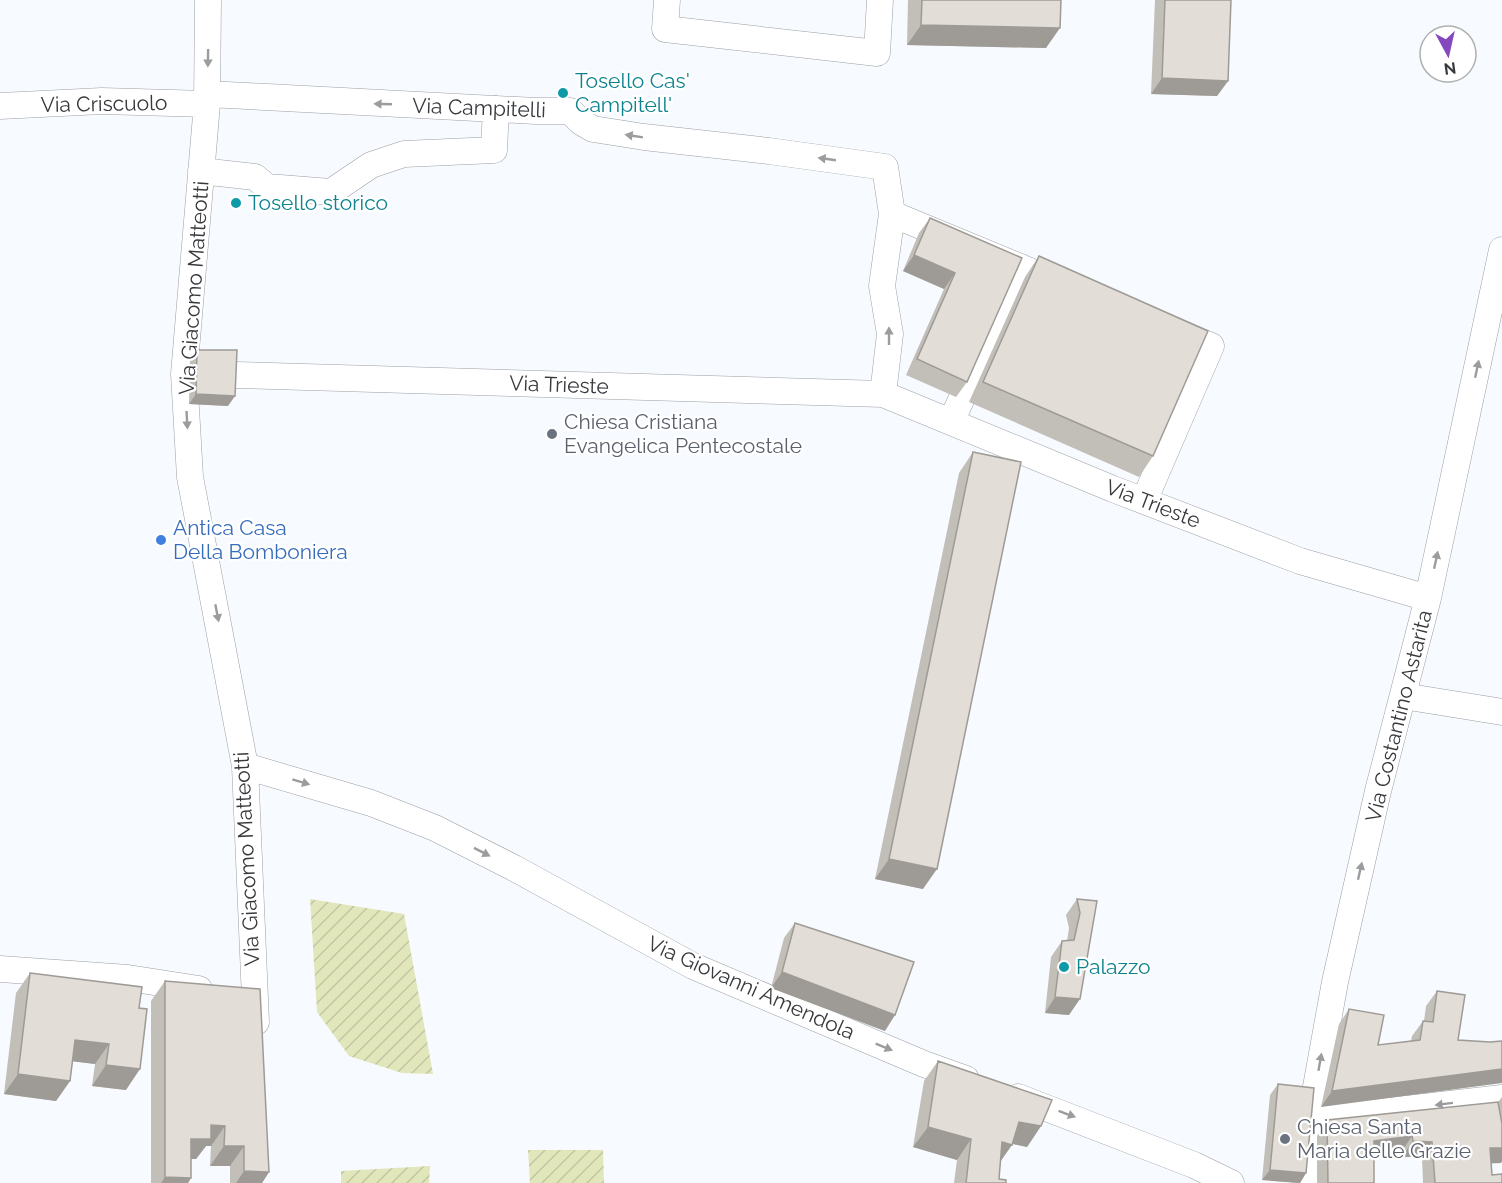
<svg xmlns="http://www.w3.org/2000/svg" width="1502" height="1183" viewBox="0 0 1502 1183" font-family="Raleway,sans-serif">
<style>
.garden{fill:url(#garden-furrows)}
.lines{fill:none;stroke-linecap:round;stroke-linejoin:round}
.minor-casing{stroke:#9b9fa5;stroke-width:27}
.minor{stroke:#fff;stroke-width:26}
.wall{fill:#c2beb8}
.shaded-wall{fill:#9e9b96}
.building{fill:#e2ddd6;stroke:#9e9b96;stroke-width:1.5}
.oneway{fill:#9b9c9e}
.culture-dot{fill:#0f9aa8;stroke:#fff;stroke-width:2}
.worship-dot{fill:#6b7280;stroke:#fff;stroke-width:2}
.shop-dot{fill:#3f7fe0;stroke:#fff;stroke-width:2}
.labels{text-anchor:middle;stroke-width:4.5;stroke-linejoin:round;paint-order:stroke}
.culture-label{font-size:21px;fill:#0d838f;stroke:#fff;text-anchor:start}
.street-label{font-size:21px;fill:#37393c;stroke:#fff}
.worship-label{font-size:21px;fill:#5b616d;stroke:#fff;text-anchor:start}
.shop-label{font-size:21px;fill:#366cbe;stroke:#fff;text-anchor:start}
</style>
<defs>
<pattern id="garden-furrows" width="10" height="10" patternUnits="userSpaceOnUse" patternTransform="scale(1.5)"><rect width="10" height="10" fill="#e2e6bb"/><path d="M-1 1l2-2M0 10L10 0M9 11l2-2" fill="none" stroke="#c2c6a2"/></pattern>
</defs>
<rect width="100%" height="100%" fill="#f7fafe"/>
<!-- garden -->
<path class="garden" d="M310 899 404 914 433 1074 402 1073 349 1056 317 1012Z
M528 1150H603L604 1183H530Z
M430 1166 429 1183H341V1171Z"/>
<g class="lines">
<!-- minor casing -->
<g class="minor-casing">
<path id="minor" d="M208 0 207 104 184 374 190 477 245 766 256 1022
M667 0 665 29 877 53 880 0
M208 94 536 111H570L581 122 593 129 644 137 769 151 885 167 892 214 882 286 890 334 883 394
M0 106 102 101 207 104
M201 171 255 177 267 187 331 192 371 165 404 154 494 150 496 109
M892 214 1061 284
M235 375 883 394 1113 489 1300 561 1428 598
M951 422 1021 267
M1144 501 1211 346 1173 330
M1403 696 1502 712
M245 766 371 803 435 828 514 868 693 966 924 1064 966 1079
M0 969 128 978 199 989
M1018 1097 1194 1165 1231 1183
M1310 1120 1502 1098
M1306 1183 1310 1120 1335 982 1378 791 1428 598 1502 250"/>
</g>
<!-- minor -->
<use href="#minor" class="minor"/>
</g>
<!-- wall -->
<path class="wall" d="M908 0H1061L1046 48 907 45Z
M1155 0H1231L1228 81 1217 96 1151 94Z
M930 218 1022 258 967 382 956 397 906 375 944 289 903 271 919 233Z
M1039 256 1153 456 1139 477 969 402 1025 277Z
M197 350 228 406 189 404 190 360Z
M973 452 923 889 875 879 959 473Z
M1077 899 1097 901 1069 1015 1045 1013 1051 957 1062 941H1067L1069 928 1066 915Z
M795 923 885 1031 771 988 784 938Z
M30 973 142 987 126 1090 92 1086 95 1064 73 1061 70 1081 56 1101 4 1094 16 993Z
M165 981 269 1172 262 1183H230V1166H210L211 1146H206L196 1159H191V1178L188 1183H151V1001Z
M1437 991 1458 1040 1321 1107 1339 1024 1349 1009 1378 1045 1411 1041 1412 1036 1423 1021H1424L1426 1006Z
M938 1061 1041 1126 1027 1147 1012 1144 1000 1161 999 1179 1006 1183H954L957 1160 913 1147 924 1081Z
M1278 1084 1306 1173 1300 1183 1262 1180 1270 1095Z
M1502 1097V1161L1501 1163H1491L1492 1175 1502 1183H1423L1422 1157H1402V1151L1374 1155V1183H1317V1136L1327 1120 1498 1102Z"/>
<!-- shaded-wall -->
<path class="shaded-wall" d="M921 25 1060 28 1046 48 907 45Z
M1162 78 1228 81 1217 96 1151 94Z
M914 255 955 273 944 289 903 271Z
M196 394 235 396 228 406 189 404Z
M889 859 937 869 923 889 875 879Z
M782 972 895 1015 885 1031 771 988Z
M1055 997 1080 999 1069 1015 1045 1013Z
M75 1040 109 1044 95 1064 61 1060Z
M106 1065 140 1069 126 1090 92 1086Z
M1502 1069V1083L1321 1107 1332 1091Z
M18 1074 70 1081 56 1101 4 1094Z
M1019 1122 1041 1126 1027 1147 1005 1142Z
M211 1125 225 1126 211 1146H206L196 1159H177L191 1139Z
M928 1127 971 1139 957 1160 913 1147Z
M1412 1136 1402 1151 1363 1157 1374 1141Z
M1413 1141 1432 1142 1422 1157H1402Z
M1002 1142 1012 1145 998 1165Z
M224 1146H244L230 1166H210Z
M1490 1148H1502V1161L1501 1163 1479 1164Z
M1270 1170 1306 1173 1300 1183 1262 1180Z
M244 1171 269 1172 262 1183H236Z
M165 1177 191 1178 188 1183H161Z"/>
<!-- building -->
<path class="building" d="M922 0H1061L1060 28 921 25Z
M1165 0H1231L1228 81 1162 78Z
M930 218 1022 258 967 382 917 359 955 273 914 255Z
M1039 256 1208 331 1153 456 983 382Z
M197 350H237L235 396 196 394Z
M973 452 1021 462 937 869 889 859Z
M1077 899 1097 901 1080 999 1055 997 1062 941 1074 940 1080 913Z
M795 923 914 962 895 1015 782 972Z
M30 973 142 987 139 1008 147 1009 140 1069 106 1065 109 1044 75 1040 70 1081 18 1074Z
M165 981 260 989 269 1172 244 1171V1146H224L225 1126 211 1125V1139H191V1178L165 1177Z
M1437 991 1465 995 1458 1040 1490 1042 1502 1041V1069L1332 1091 1349 1009 1384 1015 1378 1045 1420 1040 1423 1021 1433 1022Z
M938 1061 1052 1100 1041 1126 1019 1122 1012 1145 1002 1142 999 1179 1006 1180V1183H966L971 1139 928 1127Z
M1278 1084 1314 1088 1306 1173 1270 1170Z
M1498 1102 1502 1124V1148H1490L1492 1175 1502 1174V1183H1435L1432 1142 1413 1141 1412 1136 1374 1141V1183H1328L1327 1120Z"/>
<!-- one-way arrows -->
<defs><path id="oneway-solid" d="M-6-.8H1V-3.2L6.5 0L1 3.2V.8H-6Z" transform="scale(1.5)"/></defs>
<g class="oneway">
<use href="#oneway-solid" transform="translate(208 58) rotate(91)"/>
<use href="#oneway-solid" transform="translate(383 104) rotate(-178)"/>
<use href="#oneway-solid" transform="translate(634 136) rotate(-171)"/>
<use href="#oneway-solid" transform="translate(827 159) rotate(-172)"/>
<use href="#oneway-solid" transform="translate(889 336) rotate(-90)"/>
<use href="#oneway-solid" transform="translate(1477 369) rotate(-78)"/>
<use href="#oneway-solid" transform="translate(187 420) rotate(87)"/>
<use href="#oneway-solid" transform="translate(1436 560) rotate(-78)"/>
<use href="#oneway-solid" transform="translate(217 613) rotate(79)"/>
<use href="#oneway-solid" transform="translate(301 782) rotate(17)"/>
<use href="#oneway-solid" transform="translate(482 852) rotate(27)"/>
<use href="#oneway-solid" transform="translate(1360 871) rotate(-77)"/>
<use href="#oneway-solid" transform="translate(884 1047) rotate(22)"/>
<use href="#oneway-solid" transform="translate(1320 1062) rotate(-80)"/>
<use href="#oneway-solid" transform="translate(1444 1104) rotate(173)"/>
<use href="#oneway-solid" transform="translate(1067 1114) rotate(20)"/>
</g>
<!-- markers -->
<g class="culture-dot">
<circle cx="563" cy="93" r="6"/>
<circle cx="236" cy="203" r="6"/>
<circle cx="1064" cy="967" r="6"/>
</g>
<g class="worship-dot">
<circle cx="552" cy="434" r="6"/>
<circle cx="1285" cy="1139" r="6"/>
</g>
<circle class="shop-dot" cx="161" cy="540" r="6"/>
<g class="labels">
<!-- culture labels -->
<g class="culture-label">
<text x="575" y="88">Tosello Cas'<tspan x="575" dy="24">Campitell'</tspan></text>
<text x="248" y="210">Tosello storico</text>
<text x="1076" y="974">Palazzo</text>
</g>
<!-- street labels -->
<g class="street-label">
<text transform="translate(104 104) rotate(-1)" y="7">Via Criscuolo</text>
<text transform="translate(479 108) rotate(2)" y="7">Via Campitelli</text>
<text transform="translate(194 288) rotate(-86)" y="7">Via Giacomo Matteotti</text>
<text transform="translate(559 385) rotate(2)" y="7">Via Trieste</text>
<text transform="translate(1153 504) rotate(21)" y="7">Via Trieste</text>
<text transform="translate(1399 716) rotate(-76)" y="7">Via Costantino Astarita</text>
<text transform="translate(247 859) rotate(-93)" y="7">Via Giacomo Matteotti</text>
<text transform="translate(751 988) rotate(24)" y="7">Via Giovanni Amendola</text>
</g>
<!-- worship labels -->
<g class="worship-label">
<text x="564" y="429">Chiesa Cristiana<tspan x="564" dy="24">Evangelica Pentecostale</tspan></text>
<text x="1297" y="1134">Chiesa Santa<tspan x="1297" dy="24">Maria delle Grazie</tspan></text>
</g>
<!-- shop labels -->
<g class="shop-label">
<text x="173" y="535">Antica Casa<tspan x="173" dy="24">Della Bomboniera</tspan></text>
</g>
</g>
<!-- north arrow -->
<g transform="translate(1448 54) rotate(172)"><circle r="28" fill="#ffffff" stroke="#afb0b1" stroke-width="1.5"/>
<path d="M0-4.5L10 22L0 15L-10 22Z" fill="#8548be"/>
<text y="-9" font-size="16" font-weight="bold" text-anchor="middle" fill="#37393c">N</text>
</g>
</svg>
